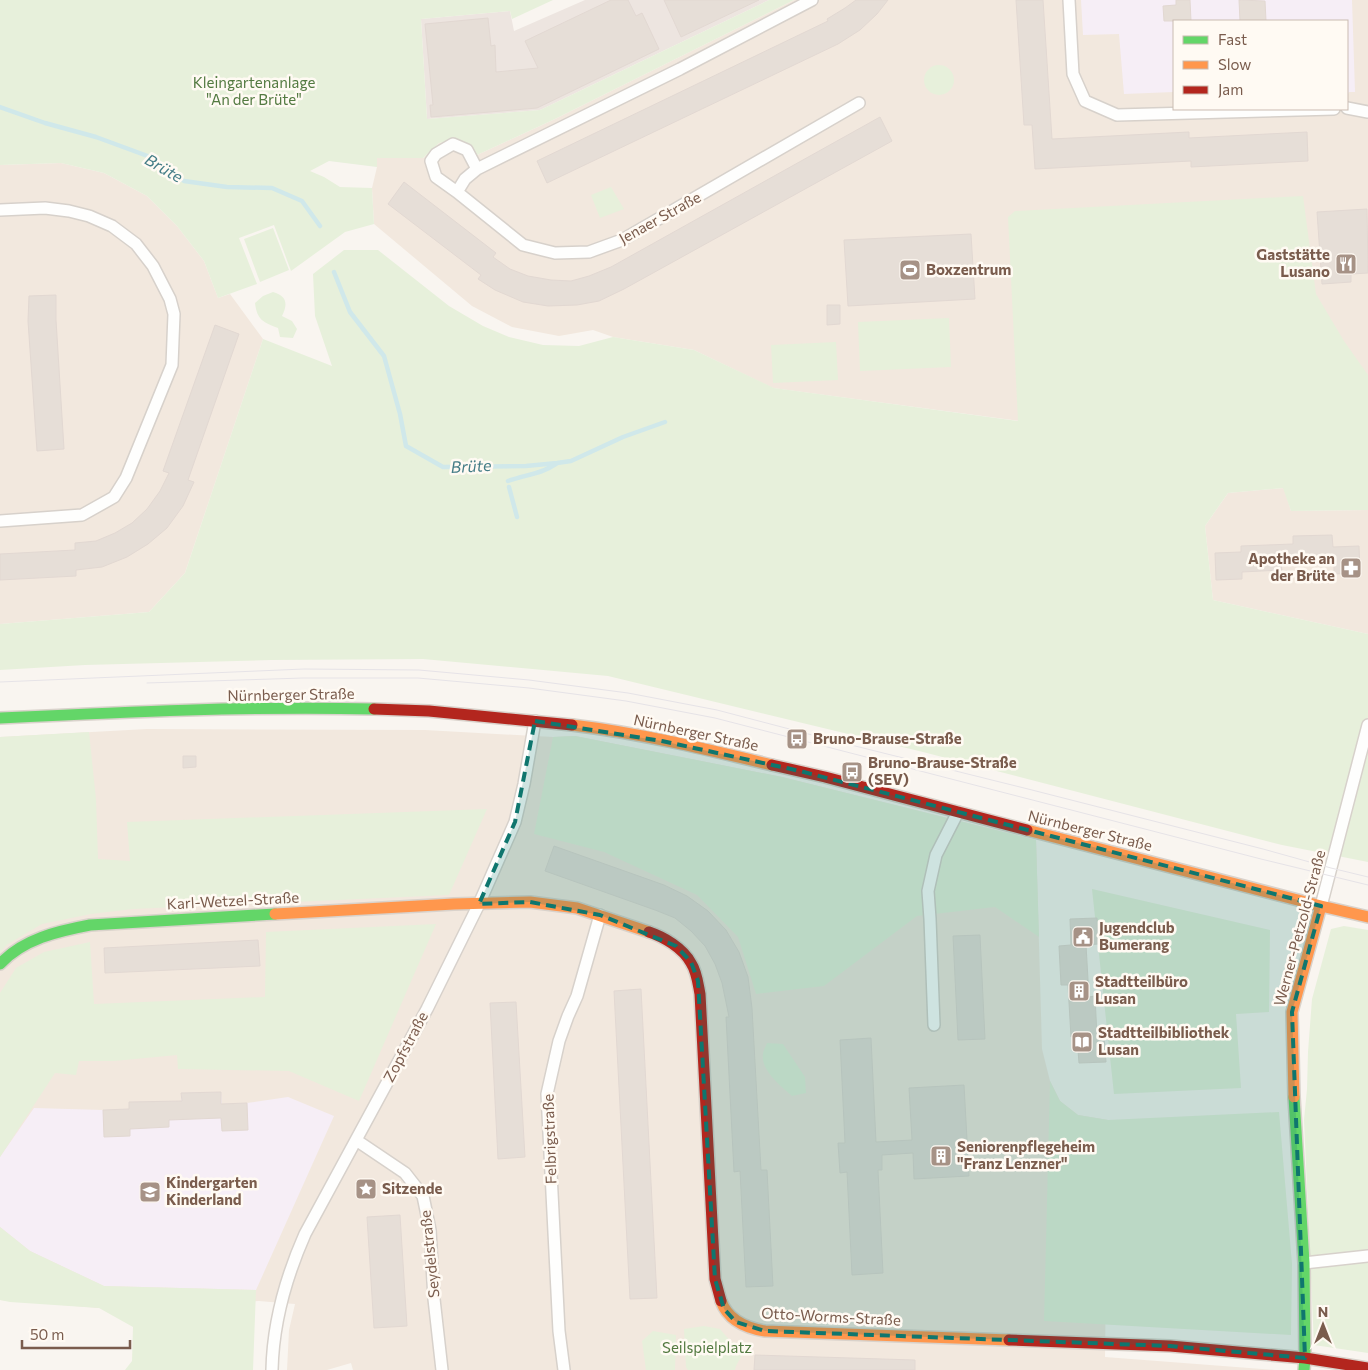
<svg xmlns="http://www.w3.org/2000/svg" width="1368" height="1370" viewBox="0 0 1368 1370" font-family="Commissioner,sans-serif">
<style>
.residential{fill:#f2e8de;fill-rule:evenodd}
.industrial{fill:#ede5e0}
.education{fill:#f6eef6}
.green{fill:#e7f0db}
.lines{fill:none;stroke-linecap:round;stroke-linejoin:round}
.stream{stroke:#d0e8ea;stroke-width:4.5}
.building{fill:#e6ded7;stroke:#e2d8d2}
.street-casing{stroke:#d7d1cb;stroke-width:14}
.fast-casing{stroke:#d9d2cb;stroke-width:14}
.slow-casing{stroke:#d9d2cb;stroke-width:14}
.jam-casing{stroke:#d9d2cb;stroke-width:14}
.street{stroke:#fefefd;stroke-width:11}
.fast{stroke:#63d668;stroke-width:11}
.slow{stroke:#ff974d;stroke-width:11}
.jam{stroke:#b3261e;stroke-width:11}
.tram{stroke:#e6e3e7;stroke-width:1}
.marked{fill:#0f766e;fill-opacity:0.2;stroke:#0f766e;stroke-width:4;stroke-dasharray:10 6;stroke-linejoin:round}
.labels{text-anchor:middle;stroke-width:5;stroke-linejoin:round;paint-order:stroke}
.park-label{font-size:15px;fill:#537a41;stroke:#fffaf3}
.street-label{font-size:15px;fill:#7a5c4d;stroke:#fffaf3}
.poi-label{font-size:15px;font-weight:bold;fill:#7a5c4d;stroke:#fffaf3;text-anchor:start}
.water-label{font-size:16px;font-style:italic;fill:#437c86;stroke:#fffaf3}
</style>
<rect width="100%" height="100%" fill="#f9f5f0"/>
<!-- residential -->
<path class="residential" d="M794 0H1368V381L1028 422 773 388 694 350 613 337 593 330 559 336 512 327 472 306 374 224 372 188 377 167V158H423L439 143 453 140 468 144 477 155 555 119ZM1174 21H1347V109H1174Z
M61 163 104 173 147 196 177 226 204 261 218 298 230 294 263 339 185 573 149 612 0 624V165Z
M1284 488 1291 511 1368 510V634L1213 600 1205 526 1228 493Z
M147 729 425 730 553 737 575 736 782 777 1036 840 1042 1049 1050 1081 1060 1101 1078 1115 1108 1120 1105 1357 1275 1370H353L351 1363 327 1370H287L289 1330 295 1304 259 1301 99 1308 0 1300V737Z"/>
<!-- industrial -->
<path class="industrial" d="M585 0H769L540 110 427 119 421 19 510 11 514 31Z"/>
<!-- education -->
<path class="education" d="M1081 0H1352L1355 92H1349L1347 97V21H1174V92L1124 94 1119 34 1083 35Z
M221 1092 222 1104 247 1103 288 1097 334 1116 256 1290 104 1286 30 1251 0 1227V1157L34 1108 103 1110 129 1109V1102L181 1101V1093Z"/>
<!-- green -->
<path class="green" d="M0 0H553L512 19 510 11 421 19 427 119 540 110 769 0H794L555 119 477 155 468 144 453 140 439 143 423 158H377V167L329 161 310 171 324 177 340 187 372 188 374 224 345 232 291 271 274 225 239 238 257 284 218 298 204 261 177 226 147 196 104 173 61 163 0 165Z
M924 80a15 15 0 1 1 30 0a15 15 0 1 1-30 0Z
M611 187 624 209 600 218 591 195Z
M1303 196 1316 294 1344 341 1368 375V510L1291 511 1283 488 1228 493 1205 526 1213 600 1368 634V862L1282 845 923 752 608 676 423 659 271 660 85 665 0 670V624L149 612 185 573 263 339 332 366 315 316 313 274 344 250H378L449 306 483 326 509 337 543 345 579 346 613 337 694 350 774 388 1018 421 1008 217 1015 211Z
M273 228 289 270 260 282 244 239Z
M273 292C287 296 288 304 282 316L292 321 297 329 293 338 280 337 278 328C263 322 257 320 255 303L263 296Z
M949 318 951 367 860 371 858 322Z
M836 342 838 380 773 383 771 345Z
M89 732 96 799 98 859 130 861 127 822 487 809 449 895 133 909 91 914 42 924 8 944 0 952V737Z
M575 736 782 777 1036 840 1039 937 995 907 917 916 824 986 756 994 738 937 697 895 604 852 534 834 553 737Z
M1092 889 1270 930 1269 1012 1236 1014 1241 1088 1114 1094Z
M436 924 359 1101 289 1071 178 1069 177 1055 114 1061H79L76 1075 55 1073 0 1157V993L16 968 44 952 90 942 94 1004 265 997 266 932Z
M1344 926 1368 930V1353L1314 1345 1304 1120 1307 1089 1308 1052 1312 999 1331 929Z
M767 1043 783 1044 805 1077 806 1093 792 1096C782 1087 760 1070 763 1054 763 1051 766 1046 767 1043Z
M1050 1081 1060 1101 1078 1115 1108 1120 1279 1112 1292 1264 1291 1335 1044 1321Z
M0 1227 30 1251 104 1286 256 1290 253 1370H125L132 1361 133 1327 99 1308 10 1302 0 1300Z
M704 1326 720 1329 731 1342 744 1345C745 1354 737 1361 735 1370H688L686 1367 684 1329Z
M653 1331 676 1335 675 1370H646L642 1341Z"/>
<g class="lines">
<!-- stream -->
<path class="stream" d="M0 107 45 123 96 137 153 158 184 181 227 187 272 188 302 201 320 226
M334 272 350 312 384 356 400 414 406 446 443 467 526 466 557 463 571 461 623 437 665 422
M508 481C524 475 542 474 556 464
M509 487 517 517"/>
</g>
<!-- building -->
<path class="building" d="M611 0H628L636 16 642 13 659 49 537 108 431 117 430 105H433L425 24 488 18 491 46 495 45 496 72 538 68 525 41Z
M664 0H759L681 37Z
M856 0H888L877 14 860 30 838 44 547 183 537 161 828 21 827 19 845 8Z
M1016 0H1043L1052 139 1189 132V138L1307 132 1308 161 1191 167V161L1035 169 1032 125H1024Z
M1176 0H1190L1191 21H1164L1163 6 1176 5Z
M1239 0 1265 1 1266 21H1240Z
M880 117 892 141 624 289 599 301 577 305 548 306 523 302 495 290 478 279 481 275 388 204 404 182 496 253 493 257 510 269 528 276 551 280 571 281 589 276 611 267Z
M1367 209 1368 273 1351 274V282L1322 284 1317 212Z
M971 234 975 299 848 306 844 240Z
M56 295V320L64 449 37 451 28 321 29 296Z
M827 305H840V324L827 325Z
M215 325 239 334 188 480 194 482 183 506 167 528 148 544 127 557 102 567 76 570V576L0 580V554L75 550V543L96 541 115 533 132 523 147 509 160 491 169 473 163 471Z
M1332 535 1333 547 1359 546 1360 573 1334 574V561L1281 564 1282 570 1242 572V579L1216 580 1215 553 1241 552V546L1293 544V536Z
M183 756H196V767L183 768Z
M554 846 664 885 687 896 708 911 726 930 739 952 748 977 752 1008 761 1170H767L773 1286 746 1287 740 1171 734 1172 726 1017H729L722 983 715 964 705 946 691 931 675 918 655 910 545 871Z
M1097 918 1098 944 1086 945 1089 997 1095 996 1097 1036H1104L1106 1062 1079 1063 1077 1037H1071L1068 985H1061L1059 946 1071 945 1070 919Z
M980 935 985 1039 958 1040 953 936Z
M258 940 260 966 105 973 104 948Z
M641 989 657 1298 630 1299 614 991Z
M516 1002 525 1157 498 1159 490 1003Z
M871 1038 876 1142 912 1140 909 1088 964 1085 969 1176 914 1179 913 1153 882 1155V1170H878L883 1273 852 1275 847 1172 840 1173 838 1143H845L840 1040Z
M221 1092V1104L247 1103 248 1130 222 1131 221 1118 169 1120V1127L130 1129V1136L104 1137 103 1110 129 1109V1102L182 1101 181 1093Z
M400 1215 407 1326 374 1328 367 1217Z
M755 1355 915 1360V1370H754Z"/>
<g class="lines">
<!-- street casing -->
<g class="street-casing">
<path id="street" d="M1069 0 1073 74 1085 101 1117 115 1334 109
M1347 108 1368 112
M477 169 467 150 453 144 436 154 431 161 436 177 457 192 523 245 555 253 589 252 622 240 859 103
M457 192 465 179 477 169 680 69 812 0
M0 210 45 208 69 211 89 216 112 226 136 244 153 266 170 299 174 314 172 365 126 478 114 497 82 515 0 521
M1321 906 1368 725
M934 1025 930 919 928 891 936 855 958 812
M356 1140 405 1173 423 1196 430 1230 434 1299 442 1370
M1304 1263 1368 1256
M272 1370C273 1322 286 1277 305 1234L427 1009 479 904 515 822 524 784 535 721
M564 1370 559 1331 547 1094 559 1041 568 1016 577 996 600 915"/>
</g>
<!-- fast casing -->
<g class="fast-casing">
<path id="fast" d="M0 718C124 712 249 706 374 709
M0 964C23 939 58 931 90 925L275 914
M1294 1097 1304 1263 1305 1358 1304 1370"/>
</g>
<!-- slow casing -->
<g class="slow-casing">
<path id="slow" d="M572 725C640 733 706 749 772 765
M1027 830 1321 906 1368 917
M275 914 454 904 530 902 577 908 649 932
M1294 1097 1292 1012 1321 906
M721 1301C728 1320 746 1328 765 1331L1009 1340"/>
</g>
<!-- jam casing -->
<g class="jam-casing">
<path id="jam" d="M374 709 429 711 572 725
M772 765 825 777 1027 830
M649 932C664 937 683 948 691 963 697 972 698 984 700 994L715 1279 721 1301
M1009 1340 1170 1346 1305 1358 1368 1368"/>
</g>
<!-- street -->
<use href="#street" class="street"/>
<!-- fast -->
<use href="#fast" class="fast"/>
<!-- slow -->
<use href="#slow" class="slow"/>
<!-- jam -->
<use href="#jam" class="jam"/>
<!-- tram -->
<path class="tram" d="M0 682 304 669 419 670 529 680 628 693 717 710 835 741 1032 790 1263 849 1331 868 1368 877
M147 683 303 678H418L529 688 626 701 715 718 1261 859 1368 885"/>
</g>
<!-- marked area -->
<path class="marked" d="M535 721 662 741 800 771 1321 906 1292 1012 1305 1358 1170 1346 765 1331 736 1322 724 1309 715 1279 698 981 691 962 676 946 600 915 530 902 479 904 515 822Z"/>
<!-- icons -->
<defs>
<g id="restaurant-square" transform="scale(1.125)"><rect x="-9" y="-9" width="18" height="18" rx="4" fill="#a69286" stroke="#fffaf3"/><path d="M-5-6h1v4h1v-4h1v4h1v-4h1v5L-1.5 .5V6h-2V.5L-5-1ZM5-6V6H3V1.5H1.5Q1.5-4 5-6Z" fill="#fff"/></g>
<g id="stadium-square" transform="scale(1.125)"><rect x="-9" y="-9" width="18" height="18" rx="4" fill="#a69286" stroke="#fffaf3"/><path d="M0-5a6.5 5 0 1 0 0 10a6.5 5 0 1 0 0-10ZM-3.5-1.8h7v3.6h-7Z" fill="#fff"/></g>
<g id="pharmacy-square" transform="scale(1.125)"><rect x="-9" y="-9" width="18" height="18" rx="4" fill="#a69286" stroke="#fffaf3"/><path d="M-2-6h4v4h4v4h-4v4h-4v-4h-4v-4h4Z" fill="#fff"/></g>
<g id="bus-square" transform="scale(1.125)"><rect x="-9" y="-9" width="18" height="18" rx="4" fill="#a69286" stroke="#fffaf3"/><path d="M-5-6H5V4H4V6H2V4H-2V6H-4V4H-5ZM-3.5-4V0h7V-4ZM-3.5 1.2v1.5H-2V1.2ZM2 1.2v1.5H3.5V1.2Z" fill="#fff"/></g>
<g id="civic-square" transform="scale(1.125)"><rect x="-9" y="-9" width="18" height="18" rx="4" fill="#a69286" stroke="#fffaf3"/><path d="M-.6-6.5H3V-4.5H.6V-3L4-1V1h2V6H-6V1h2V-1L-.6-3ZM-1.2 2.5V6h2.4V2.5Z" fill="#fff"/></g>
<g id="building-square" transform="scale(1.125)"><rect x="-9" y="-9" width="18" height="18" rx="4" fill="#a69286" stroke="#fffaf3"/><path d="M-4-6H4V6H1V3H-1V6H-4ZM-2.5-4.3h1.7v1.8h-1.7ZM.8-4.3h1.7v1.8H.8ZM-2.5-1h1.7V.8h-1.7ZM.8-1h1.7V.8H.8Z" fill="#fff"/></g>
<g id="library-square" transform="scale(1.125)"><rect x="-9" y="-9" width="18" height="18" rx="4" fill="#a69286" stroke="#fffaf3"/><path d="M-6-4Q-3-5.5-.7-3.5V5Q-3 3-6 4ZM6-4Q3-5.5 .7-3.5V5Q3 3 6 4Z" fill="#fff"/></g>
<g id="sight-square" transform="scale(1.125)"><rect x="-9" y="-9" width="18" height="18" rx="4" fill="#a69286" stroke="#fffaf3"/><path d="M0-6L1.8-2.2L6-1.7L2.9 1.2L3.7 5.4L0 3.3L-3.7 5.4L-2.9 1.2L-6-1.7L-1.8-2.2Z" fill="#fff"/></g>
<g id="school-square" transform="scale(1.125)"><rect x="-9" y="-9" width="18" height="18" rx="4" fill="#a69286" stroke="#fffaf3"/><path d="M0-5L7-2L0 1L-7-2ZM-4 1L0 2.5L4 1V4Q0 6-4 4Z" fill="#fff"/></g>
</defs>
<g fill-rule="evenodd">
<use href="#restaurant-square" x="1346" y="264"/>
<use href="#stadium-square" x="910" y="270"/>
<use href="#pharmacy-square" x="1351" y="568"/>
<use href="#bus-square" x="797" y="739"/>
<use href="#bus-square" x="852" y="772"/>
<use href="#civic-square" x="1083" y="937"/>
<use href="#building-square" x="1079" y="991"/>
<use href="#library-square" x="1082" y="1042"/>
<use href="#building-square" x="941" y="1156"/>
<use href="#sight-square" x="366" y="1189"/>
<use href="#school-square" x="150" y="1192"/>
</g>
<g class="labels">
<!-- park labels -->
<g class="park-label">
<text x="254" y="88">Kleingartenanlage<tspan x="254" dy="17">"An der Brüte"</tspan></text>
<text x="707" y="1353">Seilspielplatz</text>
</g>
<!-- street labels -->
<g class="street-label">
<text transform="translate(660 218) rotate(-29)" y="5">Jenaer Straße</text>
<text transform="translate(291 695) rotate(-1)" y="5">Nürnberger Straße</text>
<text transform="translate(696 733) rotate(12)" y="5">Nürnberger Straße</text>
<text transform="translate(1090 831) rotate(14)" y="5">Nürnberger Straße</text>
<text transform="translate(233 901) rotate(-3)" y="5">Karl-Wetzel-Straße</text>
<text transform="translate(1300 928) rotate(-75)" y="5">Werner-Petzold-Straße</text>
<text transform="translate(406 1047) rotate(-62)" y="5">Zopfstraße</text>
<text transform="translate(550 1139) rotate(-92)" y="5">Felbrigstraße</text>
<text transform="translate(430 1254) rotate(-96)" y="5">Seydelstraße</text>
<text transform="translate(831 1317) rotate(3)" y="5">Otto-Worms-Straße</text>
</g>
<!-- poi labels -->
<g class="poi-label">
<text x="1330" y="260" text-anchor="end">Gaststätte<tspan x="1330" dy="17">Lusano</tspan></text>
<text x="926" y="275">Boxzentrum</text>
<text x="1335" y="564" text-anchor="end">Apotheke an<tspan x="1335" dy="17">der Brüte</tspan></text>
<text x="813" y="744">Bruno-Brause-Straße</text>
<text x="868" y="768">Bruno-Brause-Straße<tspan x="868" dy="17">(SEV)</tspan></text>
<text x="1099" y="933">Jugendclub<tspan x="1099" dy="17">Bumerang</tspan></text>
<text x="1095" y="987">Stadtteilbüro<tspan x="1095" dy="17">Lusan</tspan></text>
<text x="1098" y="1038">Stadtteilbibliothek<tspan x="1098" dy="17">Lusan</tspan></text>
<text x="957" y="1152">Seniorenpflegeheim<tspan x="957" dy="17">"Franz Lenzner"</tspan></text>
<text x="166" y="1188">Kindergarten<tspan x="166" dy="17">Kinderland</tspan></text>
<text x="382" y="1194">Sitzende</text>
</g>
<!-- water labels -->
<g class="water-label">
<text transform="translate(164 168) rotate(30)" y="6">Brüte</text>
<text transform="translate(471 466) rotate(-3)" y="6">Brüte</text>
</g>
</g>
<!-- legend -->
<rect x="1173" y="20" width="175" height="90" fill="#fffaf3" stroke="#cabbb1"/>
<rect x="1183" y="36" width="25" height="8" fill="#63d668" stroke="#cabbb1"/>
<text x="1218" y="45" font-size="15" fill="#7a5c4d">Fast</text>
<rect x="1183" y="61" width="25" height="8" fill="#ff974d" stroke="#cabbb1"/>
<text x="1218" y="70" font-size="15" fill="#7a5c4d">Slow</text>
<rect x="1183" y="86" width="25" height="8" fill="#b3261e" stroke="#cabbb1"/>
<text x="1218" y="95" font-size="15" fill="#7a5c4d">Jam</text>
<!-- north arrow -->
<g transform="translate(1323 1325)" stroke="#fffaf3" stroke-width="4" paint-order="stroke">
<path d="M0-4L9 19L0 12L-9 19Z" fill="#7a5c4d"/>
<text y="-8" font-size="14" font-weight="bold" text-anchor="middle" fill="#7a5c4d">N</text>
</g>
<!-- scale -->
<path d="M22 1340v8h108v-8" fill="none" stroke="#7a5c4d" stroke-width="2.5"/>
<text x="30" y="1340" font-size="15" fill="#7a5c4d" stroke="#fffaf3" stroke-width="4" paint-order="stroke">50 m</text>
</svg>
